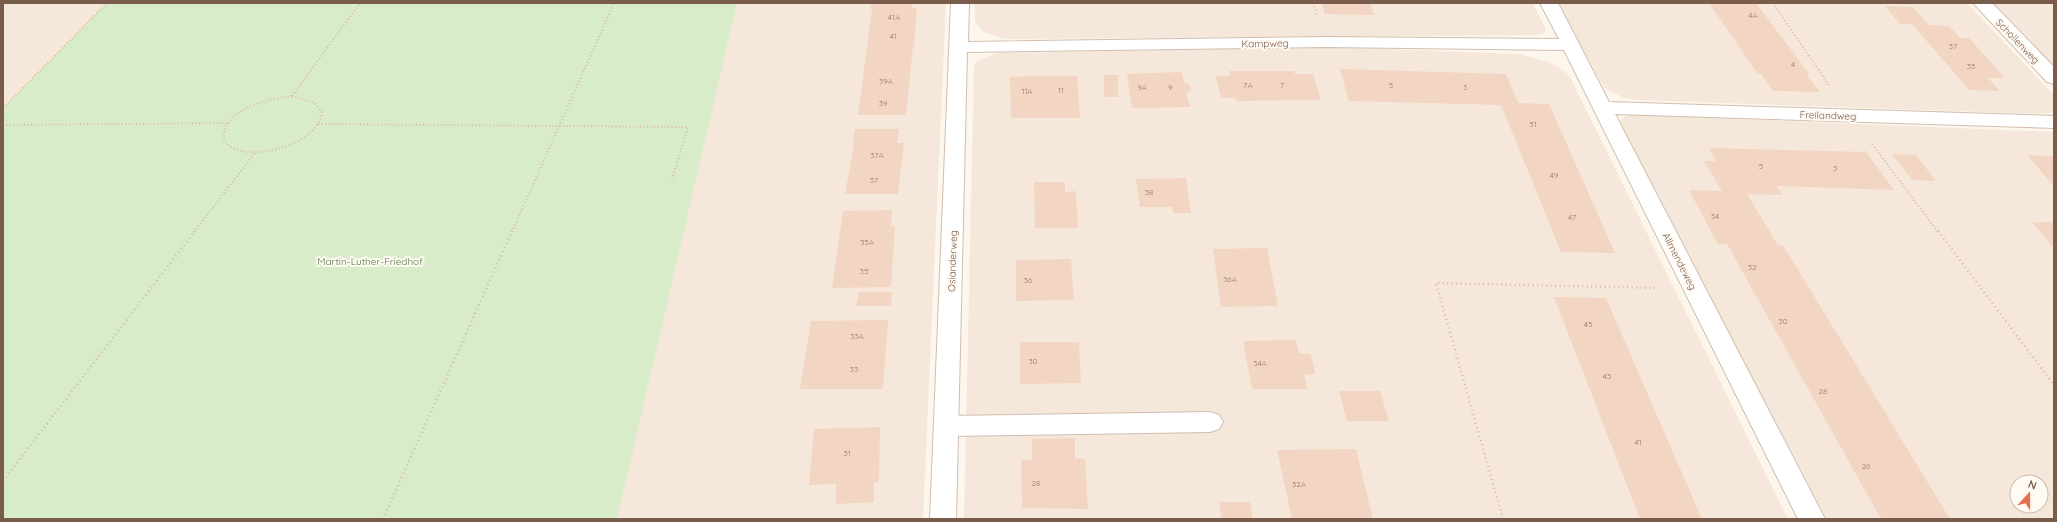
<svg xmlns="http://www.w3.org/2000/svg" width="2057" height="522" viewBox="0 0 2057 522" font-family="Quicksand,sans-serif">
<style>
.residential{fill:#f5e8da;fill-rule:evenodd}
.green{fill:#d8ecc9}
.building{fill:#f3d5c3}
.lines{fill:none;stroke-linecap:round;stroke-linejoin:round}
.service-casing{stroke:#d1beb0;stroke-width:2}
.minor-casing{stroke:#d1beb0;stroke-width:2}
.path-far1{stroke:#d9b8a5;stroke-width:2;stroke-dasharray:1 2.5;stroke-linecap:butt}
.path{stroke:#d9b8a5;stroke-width:2.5;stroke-dasharray:1 3.5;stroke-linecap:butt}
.service{fill:#fff;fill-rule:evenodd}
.minor{fill:#fff;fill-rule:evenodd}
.labels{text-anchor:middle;stroke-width:4;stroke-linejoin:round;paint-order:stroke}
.number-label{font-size:8px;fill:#987a6a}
.street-label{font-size:10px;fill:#7a5c4d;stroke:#fffaf3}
.park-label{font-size:10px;fill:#537a41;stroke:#fffaf3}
</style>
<rect width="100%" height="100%" fill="#fdf6ec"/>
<!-- residential -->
<path class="residential" d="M3 3H946L923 519H3Z
M975 3H1533L1545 28V33L1539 35 1004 39 983 32 979 27 975 21Z
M1558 3H1967L2054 95V112L2038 114 1636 100 1624 98 1604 88Z
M1992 3H2054V66Z
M1333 47 1518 54 1549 62 1560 68 1569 75 1788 519H964L974 66 978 60 997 53Z
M1636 115 2054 132V519H1823L1619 124 1620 120 1626 116ZM2017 482H2041V506H2017Z"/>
<!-- green -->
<path class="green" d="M107 3H737L617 519H3V108Z"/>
<!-- building -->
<path class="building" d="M871 3H912V8H917L914 47H913L906 115H858L872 8 870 9Z
M1322 3H1370L1374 15 1325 14Z
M1709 3H1756L1810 75 1806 74 1820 92 1773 91 1761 74H1758Z
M1885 6 1913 7 1929 25 1949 26 1960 38H1969L2005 78H1988L2000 91 1969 90 1912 24H1900Z
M1340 69 1506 74 1518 103 1549 104 1615 253 1561 252 1501 105 1349 101Z
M1229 71H1294L1295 74H1313L1321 100 1237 101 1236 98H1221L1216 76H1230Z
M1182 72 1184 82 1190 85 1191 90 1186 93 1190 107 1132 108 1127 74Z
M1104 75H1118V97H1104Z
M1044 76H1077L1080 118H1011L1010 77Z
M855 129H899L897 143H904L898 194H845L854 144H853Z
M1709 148 1866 152 1894 190 1777 186 1782 195 1747 194 1778 245H1783L1950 519H1881L1727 244H1718L1689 190 1722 191 1704 161H1716Z
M1892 154 1916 155 1936 181 1912 180Z
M2027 155 2054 156V187L2053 185Z
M1186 178 1191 213H1173L1172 207H1140L1136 179Z
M1034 182H1065V192L1076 191 1078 228H1035Z
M892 210 891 226H895L891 287 832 288 843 211Z
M2032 222H2054V247H2053Z
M1267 248 1278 306 1221 307 1213 249Z
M1071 259 1074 300 1016 301V260Z
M859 292H892L891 306H856Z
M1554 297 1606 298 1702 519H1640Z
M888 320 883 389H800L811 321Z
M1296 340 1299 353 1311 354 1315 374 1304 375 1307 389H1252L1243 341Z
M1020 342H1079L1081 383 1020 384Z
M1339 391H1380L1389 421H1347Z
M880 427 879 482H874V502L836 504V484L809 485 814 429Z
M1075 438V459H1085L1088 509 1022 508 1021 460H1032V439Z
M1356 449 1373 519H1292L1277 450Z
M1219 502H1250L1253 519H1222Z"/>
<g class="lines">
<!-- service casing -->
<g class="service-casing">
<path id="service" d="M1210 412 1219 415 1223 422 1219 429 1210 432 947 436 938 433 934 426 938 419 947 416Z"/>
</g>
<!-- minor casing -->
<g class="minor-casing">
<path id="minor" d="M951 3H969L968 42 1326 37 1559 39 1540 3H1558L1609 102 2054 116V128L1615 114 1825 519H1798L1564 50 1326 47 967 52 956 519H930Z
M1973 3H1992L2054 67V84L2047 82Z"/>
</g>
<!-- path-far1 -->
<path class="path-far1" d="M1313 3 1317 15
M1773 3 1830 87
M292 96 315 103 322 112C319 143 258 161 233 148 227 145 223 140 224 134 227 108 272 98 292 96Z
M292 96 360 3
M3 108 107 3
M318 124 688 127 672 179
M3 125 228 123
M1872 144 1938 232
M194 232 255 153
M512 232 614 3"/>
<!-- path -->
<path class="path" d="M1938 231 2054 385
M3 481 195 231
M383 519 512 231
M1503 519 1436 283 1658 288"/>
<!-- service -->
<use href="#service" class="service"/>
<!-- minor -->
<use href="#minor" class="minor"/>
</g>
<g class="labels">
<!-- number labels -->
<g class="number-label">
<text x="1753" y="18">4A</text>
<text x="894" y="20">41A</text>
<text x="893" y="39">41</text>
<text x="1953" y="49">37</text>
<text x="1793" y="67">4</text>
<text x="1971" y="69">35</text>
<text x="886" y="84">39A</text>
<text x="1248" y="88">7A</text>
<text x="1282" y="88">7</text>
<text x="1391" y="88">5</text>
<text x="1142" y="90">9A</text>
<text x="1170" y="90">9</text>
<text x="1465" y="90">3</text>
<text x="1061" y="93">11</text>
<text x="1027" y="94">11A</text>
<text x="883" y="106">39</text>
<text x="1533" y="127">51</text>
<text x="877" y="158">37A</text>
<text x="1761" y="169">5</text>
<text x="1835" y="171">3</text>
<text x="1554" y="178">49</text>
<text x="874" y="183">37</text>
<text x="1149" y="195">38</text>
<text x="1715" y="219">34</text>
<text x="1572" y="220">47</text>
<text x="867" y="245">35A</text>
<text x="1752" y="270">32</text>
<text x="864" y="274">35</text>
<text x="1230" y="282">36A</text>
<text x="1028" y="283">36</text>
<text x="1783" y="324">30</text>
<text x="1588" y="327">45</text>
<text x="857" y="339">33A</text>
<text x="1033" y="364">30</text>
<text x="1260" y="366">34A</text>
<text x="854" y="372">33</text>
<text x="1607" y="379">43</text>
<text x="1823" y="394">28</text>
<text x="1638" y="445">41</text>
<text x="847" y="456">31</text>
<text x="1866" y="469">26</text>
<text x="1036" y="486">28</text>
<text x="1299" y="487">32A</text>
</g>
<!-- street labels -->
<g class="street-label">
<text transform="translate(2018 41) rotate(46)" y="4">Schollenweg</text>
<text transform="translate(1265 43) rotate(-1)" y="4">Kampweg</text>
<text transform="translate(1828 115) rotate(2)" y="4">Freilandweg</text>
<text transform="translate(952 261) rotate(-88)" y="4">Osianderweg</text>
<text transform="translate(1680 261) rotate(63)" y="4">Allmendeweg</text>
</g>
<!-- park labels -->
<g class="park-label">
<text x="370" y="265">Martin-Luther-Friedhof</text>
</g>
</g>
<!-- border -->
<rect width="2057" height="522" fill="none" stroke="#7a5c4d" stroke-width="8"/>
<!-- north arrow -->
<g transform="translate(2029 494) rotate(21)"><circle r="19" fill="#fffaf3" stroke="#cabbb1"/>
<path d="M0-3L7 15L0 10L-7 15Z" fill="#e76f51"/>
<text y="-6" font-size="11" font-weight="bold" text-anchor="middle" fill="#7a5c4d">N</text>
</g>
</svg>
